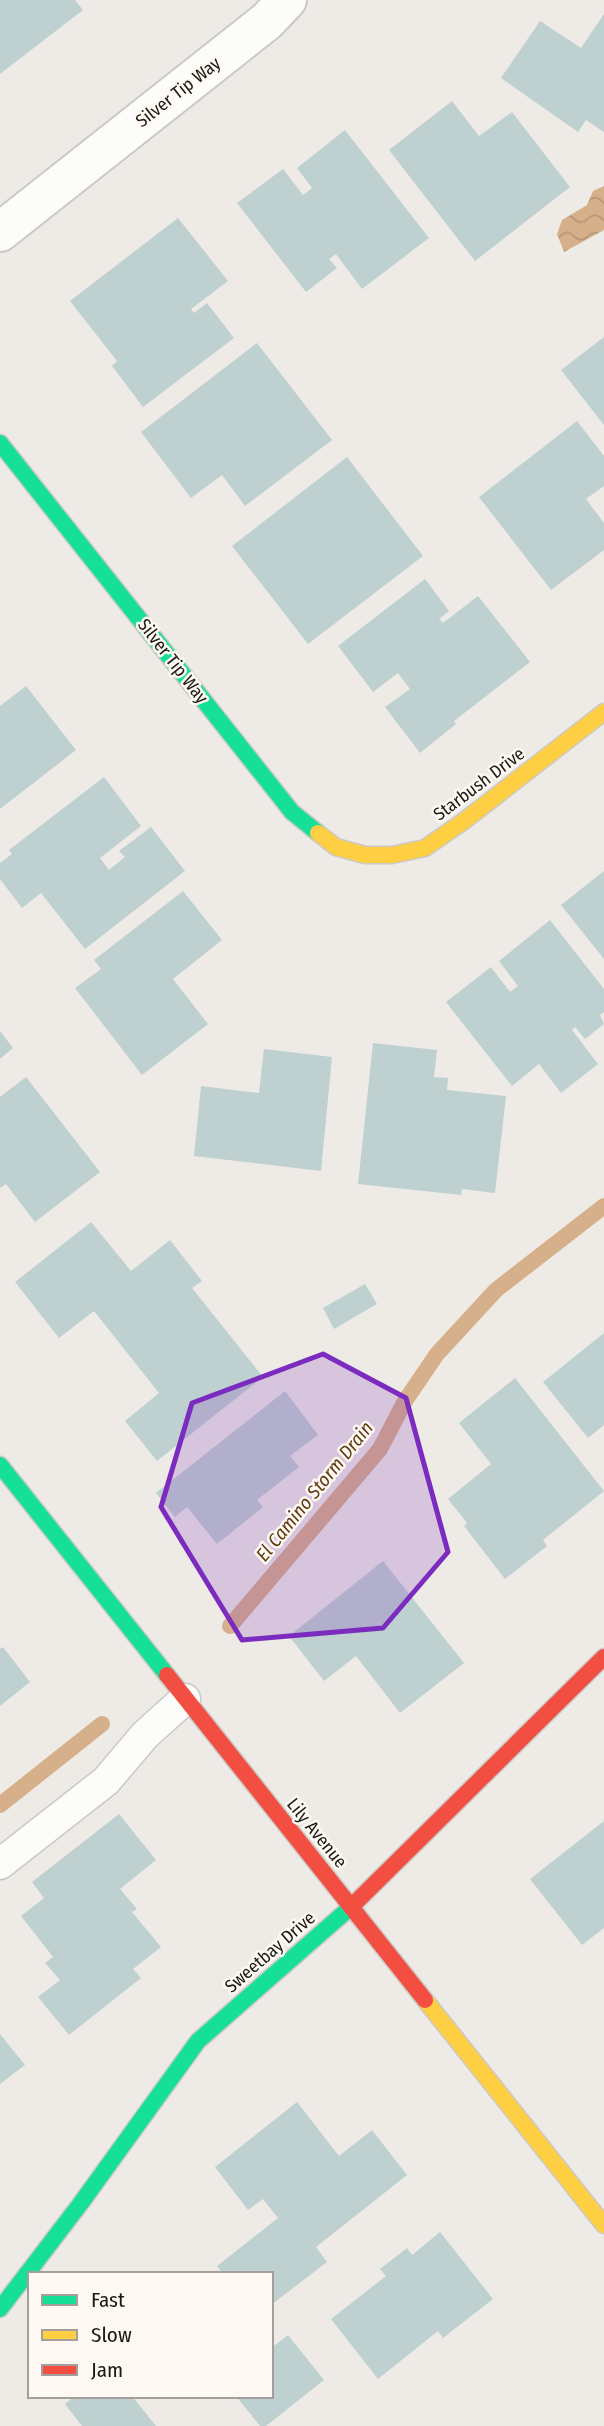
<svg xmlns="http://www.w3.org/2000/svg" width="604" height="2426" viewBox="0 0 604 2426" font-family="'Fira Sans Condensed',sans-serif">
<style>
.water{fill:url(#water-waves)}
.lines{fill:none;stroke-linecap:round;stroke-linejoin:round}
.stream{stroke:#d6b08a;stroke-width:16}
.building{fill:#bed0d0}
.lane-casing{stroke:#cbc9c6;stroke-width:33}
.street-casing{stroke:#cbc9c6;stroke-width:42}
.fast-casing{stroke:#cbc9c6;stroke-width:19}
.slow-casing{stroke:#cbc9c6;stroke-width:19}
.jam-casing{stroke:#cbc9c6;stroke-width:19}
.lane{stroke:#fcfcfb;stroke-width:30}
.street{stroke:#fcfcfb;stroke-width:38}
.fast{stroke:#16e098;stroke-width:16}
.slow{stroke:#ffcf43;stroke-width:16}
.jam{stroke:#f24e42;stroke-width:16}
.marked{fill:#7b2cbf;fill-opacity:0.2;stroke:#7b2cbf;stroke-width:5;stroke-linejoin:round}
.labels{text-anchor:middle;stroke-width:5;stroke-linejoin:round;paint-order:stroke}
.street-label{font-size:18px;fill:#1c1a17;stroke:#fef8f2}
.water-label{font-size:19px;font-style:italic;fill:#5d3a10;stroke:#fef8f2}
</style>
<defs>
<pattern id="water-waves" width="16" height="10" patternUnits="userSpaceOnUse" patternTransform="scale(1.75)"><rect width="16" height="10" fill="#d6b08a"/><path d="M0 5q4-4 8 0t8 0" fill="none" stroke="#b79776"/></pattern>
</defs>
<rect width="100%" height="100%" fill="#eeebe6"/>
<!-- water -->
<path class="water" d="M604 186V230L564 252 557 234 562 220 587 205 593 191Z"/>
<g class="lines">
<!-- stream -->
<path class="stream" d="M230 1626 380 1449 405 1401 437 1354 496 1290 604 1206
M0 1805 102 1724"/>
</g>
<!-- building -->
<path class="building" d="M0 0H75L83 10 0 74Z
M604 14V132L586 120 578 132 501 78 540 21 581 48Z
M452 101 479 136 512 112 570 187 475 261 389 150Z
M345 130 429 238 362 289 336 254 329 259 337 268 306 292 237 203 283 169 303 195 312 188 297 168Z
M178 218 228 281 191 309 194 313 207 303 234 338 143 407 112 366 117 361 70 301Z
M604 337V425L561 370Z
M257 343 332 440 245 506 222 475 191 498 141 432Z
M577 421 604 456V486L586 499 604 523V550L551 590 479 497Z
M347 457 423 556 308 644 232 546Z
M425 579 449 611 439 619 443 623 478 596 530 662 454 721 456 724 420 753 385 707 410 689 398 673 373 692 338 646Z
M26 686 76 750 0 809V706Z
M104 777 141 826 100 858 109 870 125 857 119 851 151 827 185 871 85 949 41 893 22 908 0 879V863L12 854 9 850Z
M604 871V959L561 905Z
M183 891 222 940 173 979 208 1024 142 1075 75 988 101 969 94 960Z
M550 920 604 989V1012L600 1015 604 1024 585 1039 575 1027 572 1030 598 1064 561 1093 539 1064 512 1086 446 1002 491 967 510 992 518 986 499 961Z
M0 1031 13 1048 0 1059Z
M373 1043 437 1050 434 1077 448 1078 447 1090 506 1096 495 1193 462 1189 461 1195 358 1184Z
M264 1049 332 1057 321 1171 194 1156 201 1086 259 1093Z
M26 1077 100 1172 35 1222 6 1184 0 1188V1097Z
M91 1222 131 1271 170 1240 202 1281 192 1288 263 1377 157 1461 125 1421 159 1393 94 1311 59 1338 15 1282Z
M365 1284 377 1304 334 1329 323 1308Z
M604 1333V1425L588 1438 543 1382Z
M515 1378 604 1491 543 1540 547 1546 505 1579 464 1526 467 1523 448 1499 491 1464 459 1423Z
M285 1391 318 1435 290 1456 299 1467 257 1500 263 1507 217 1544 187 1507 175 1517 156 1493Z
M383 1561 464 1663 400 1713 356 1656 324 1681 289 1636Z
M3 1647 30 1682 0 1706V1649Z
M119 1814 156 1860 120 1889 137 1909 132 1912 161 1947 133 1969 141 1978 69 2035 38 1997 60 1980 45 1963 53 1957 21 1916 44 1898 32 1882Z
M604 1821V1928L582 1945 530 1879Z
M0 2034 25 2065 0 2084Z
M297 2102 339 2156 372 2130 407 2175 316 2247 327 2262 271 2305V2274H223L217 2266 278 2218 263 2199 248 2210 215 2167Z
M440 2232 493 2299 443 2338 438 2331 378 2379 331 2319 386 2276 380 2269 407 2248 412 2255Z
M288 2335 324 2380 266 2426H260L236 2396H271V2348Z
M75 2396H132L156 2426H82L65 2404Z"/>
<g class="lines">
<!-- lane casing -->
<g class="lane-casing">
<path id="lane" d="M0 1864 106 1781 145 1735 185 1699"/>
</g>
<!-- street casing -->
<g class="street-casing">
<path id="street" d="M0 232 267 21 287 0"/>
</g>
<!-- fast casing -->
<g class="fast-casing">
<path id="fast" d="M0 443 292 812 318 833
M0 1465 167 1675
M0 2309 81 2203 198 2041 352 1906"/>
</g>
<!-- slow casing -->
<g class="slow-casing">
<path id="slow" d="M318 833 336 847 365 855H392L425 848 464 821 604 712
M425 2000 604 2225"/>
</g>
<!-- jam casing -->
<g class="jam-casing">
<path id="jam" d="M167 1675 425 2000
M352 1906 604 1657"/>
</g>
<!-- lane -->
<use href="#lane" class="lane"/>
<!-- street -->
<use href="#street" class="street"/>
<!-- fast -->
<use href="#fast" class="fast"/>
<!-- slow -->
<use href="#slow" class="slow"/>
<!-- jam -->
<use href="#jam" class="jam"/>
</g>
<!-- marked area -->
<path class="marked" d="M323 1354 406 1398 448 1552 383 1628 242 1640 161 1507 192 1403Z"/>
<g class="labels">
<!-- street labels -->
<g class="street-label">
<text transform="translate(178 92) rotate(-38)" y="6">Silver Tip Way</text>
<text transform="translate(173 661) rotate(52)" y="6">Silver Tip Way</text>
<text transform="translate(479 784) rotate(-37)" y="6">Starbush Drive</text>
<text transform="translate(317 1833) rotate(51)" y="6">Lily Avenue</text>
<text transform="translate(270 1952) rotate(-41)" y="6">Sweetbay Drive</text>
</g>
<!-- water labels -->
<g class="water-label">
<text transform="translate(314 1491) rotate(-51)" y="7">El Camino Storm Drain</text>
</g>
</g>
<!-- legend -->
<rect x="28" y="2272" width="245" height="126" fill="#fef8f2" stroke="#a49f9a" stroke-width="2"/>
<rect x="42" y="2295" width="35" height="10" fill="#16e098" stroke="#a49f9a" stroke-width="2"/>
<text x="91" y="2307" font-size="21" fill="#1c1a17">Fast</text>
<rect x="42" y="2330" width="35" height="10" fill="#ffcf43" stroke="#a49f9a" stroke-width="2"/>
<text x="91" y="2342" font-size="21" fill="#1c1a17">Slow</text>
<rect x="42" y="2365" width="35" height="10" fill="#f24e42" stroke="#a49f9a" stroke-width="2"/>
<text x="91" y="2377" font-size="21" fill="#1c1a17">Jam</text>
</svg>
